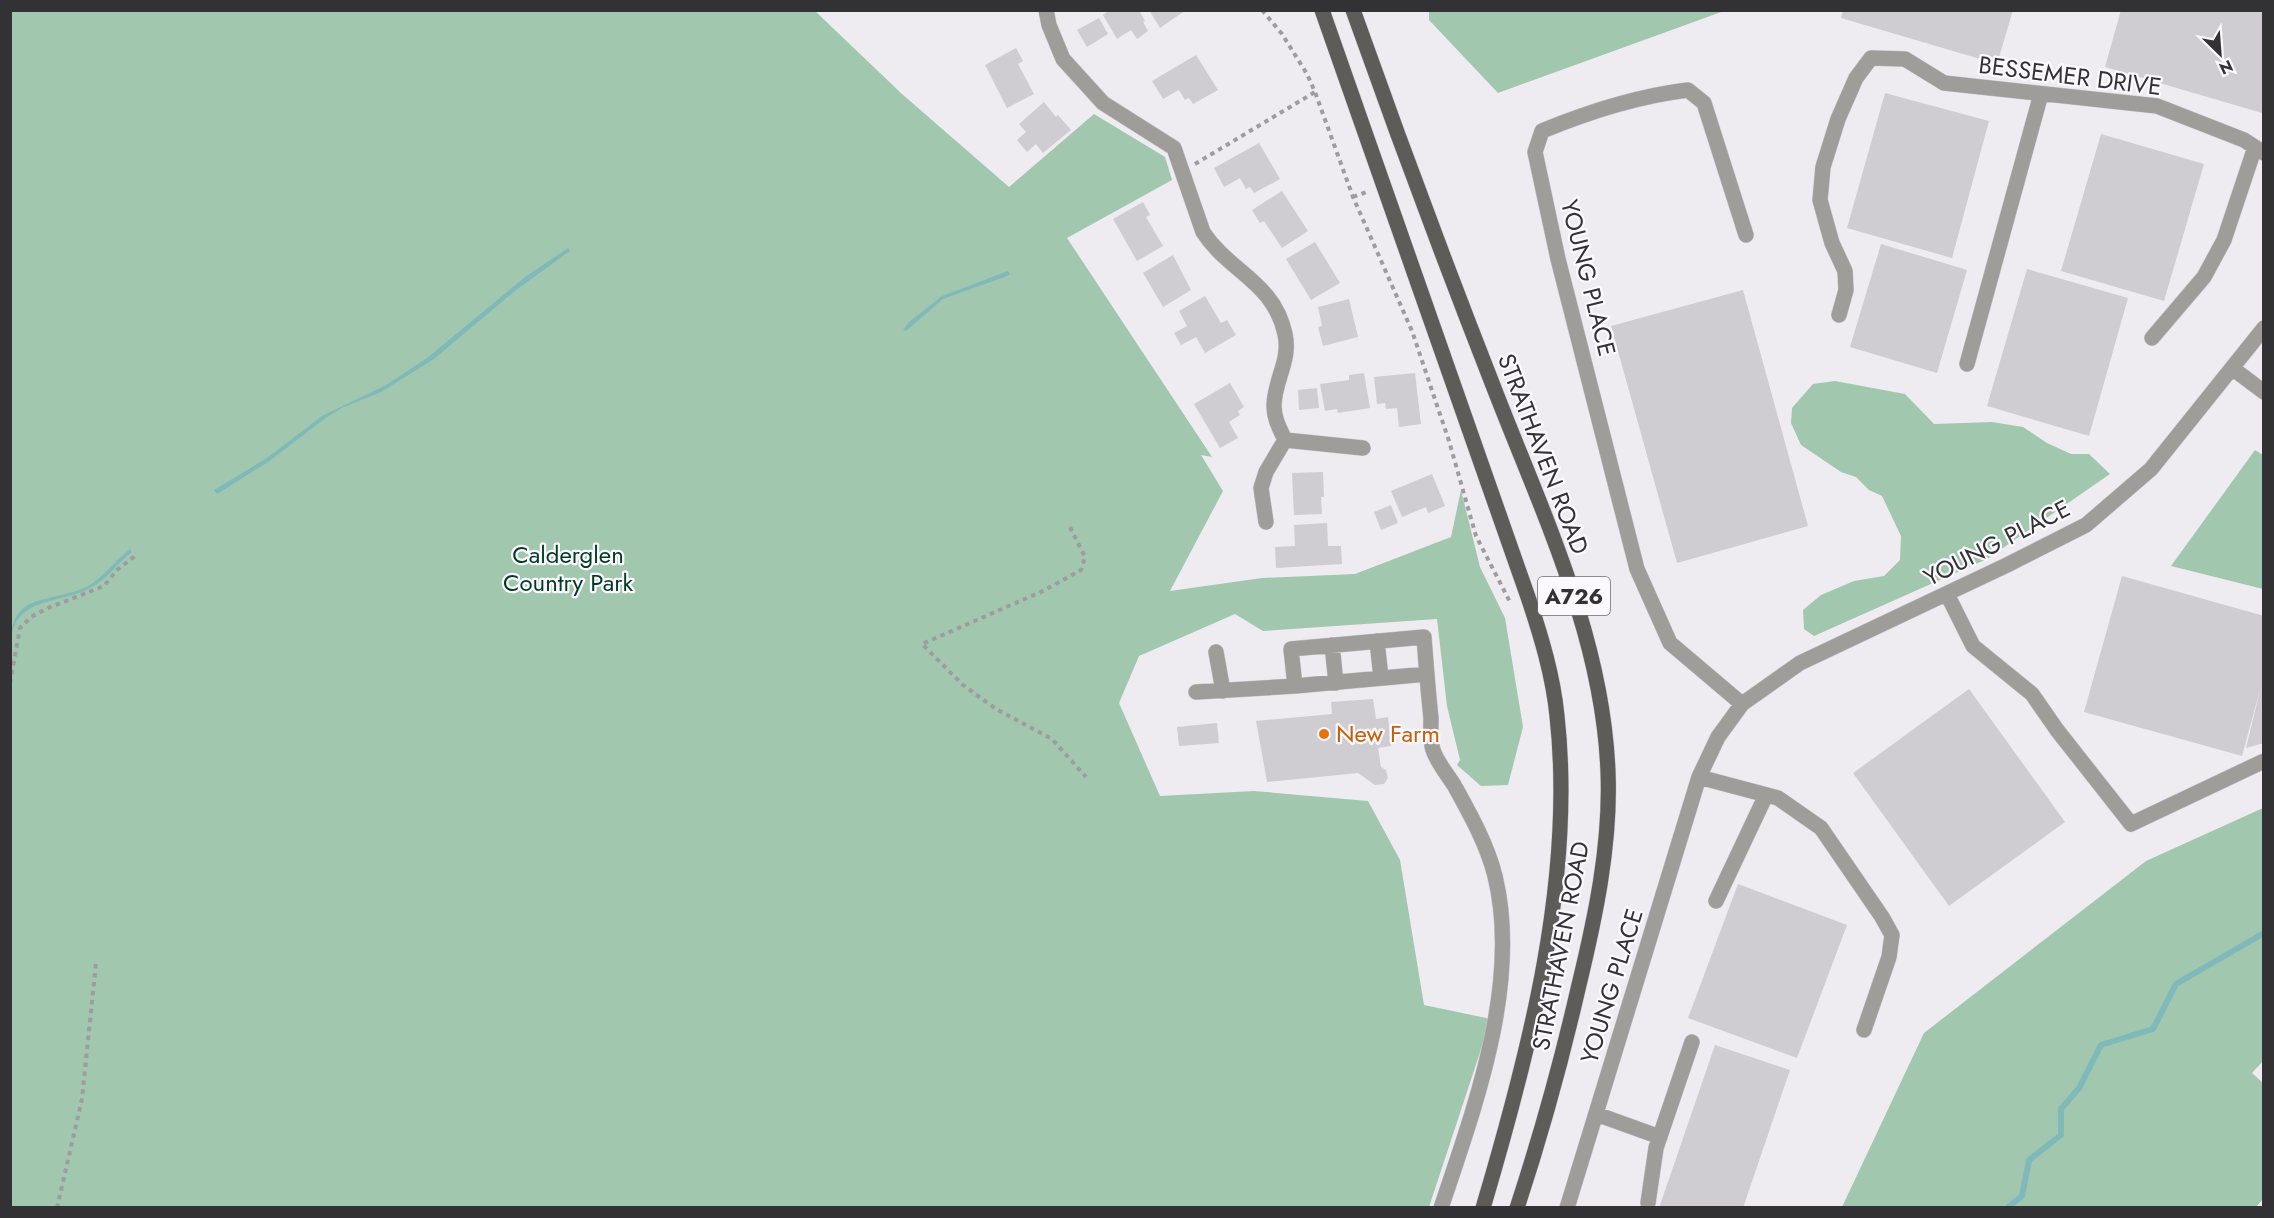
<svg xmlns="http://www.w3.org/2000/svg" width="2274" height="1218" viewBox="0 0 2274 1218" font-family="Jost,sans-serif">
<style>
.green{fill:#a1c7af}
.water{fill:#80b9ba}
.lines{fill:none;stroke-linecap:round;stroke-linejoin:round}
.stream{stroke:#80b9ba;stroke-width:6}
.building{fill:#cfcdd2}
.minor-casing{stroke:#c8c6cb;stroke-width:16}
.major-casing{stroke:#c8c6cb;stroke-width:16}
.path{stroke:#9e9ca0;stroke-width:4;stroke-dasharray:4.5 4.5;stroke-linecap:butt}
.minor{stroke:#9e9d9a;stroke-width:15}
.major{stroke:#5d5c58;stroke-width:15}
.food-dot{fill:#e8710a;stroke:#fbf9fe;stroke-width:2}
.labels{text-anchor:middle;stroke-width:4.5;stroke-linejoin:round;paint-order:stroke}
.shield{fill:#fbf9fe;stroke:#6e6e71;stroke-width:1.5}
.shield-label{font-size:22px;font-weight:bold;fill:#323234}
.street-label{font-size:24px;fill:#323234;stroke:#fbf9fe}
.park-label{font-size:24px;fill:#023a21;stroke:#fbf9fe}
.food-label{font-size:24px;fill:#c56008;stroke:#fbf9fe;text-anchor:start}
</style>
<rect width="100%" height="100%" fill="#eeebf1"/>
<!-- green -->
<path class="green" d="M10 11H815L902 94 1009 187 1094 114 1165 157 1172 180 1067 238 1212 457 1201 455 1223 491 1170 591 1262 578 1355 574 1451 537 1461 490 1480 567 1505 618 1523 727 1508 785 1481 786 1457 765 1460 760 1447 706 1437 619 1263 631 1235 614 1139 656 1119 703 1160 796 1254 791 1368 801 1400 860 1424 1005 1491 1019 1429 1207H11Z
M1429 11V10L1724 11 1498 93 1429 20Z
M1835 381 1905 394 1934 424 1992 422 2023 427 2047 443 2071 454H2089L2110 474 1987 559 1814 636 1804 629 1803 610 1821 595 1854 581 1884 576 1900 560 1901 536 1882 496 1869 490 1856 477 1841 472 1801 445 1791 423 1792 408 1813 384Z
M2255 450 2263 455V589L2171 566Z
M2263 808 2264 1060 2252 1073 2263 1083 2264 1198 2256 1207H1842L1924 1033 2146 861Z"/>
<!-- water -->
<path class="water" d="M568 248 570 251 516 290 434 359 381 392 342 408 327 417 268 462 217 494 214 490 267 458 322 416 386 385 427 358 525 277Z
M1008 271 1010 274 1007 276 943 299 906 331 903 330 909 322 942 296Z
M130 549 132 552C117 563 107 580 90 588 59 605 12 596 11 644 10 590 53 604 88 586 104 577 115 560 130 549Z"/>
<g class="lines">
<!-- stream -->
<path class="stream" d="M2007 1208 2022 1196 2029 1160 2061 1135V1109L2079 1088 2101 1045 2153 1029 2176 984 2264 933"/>
</g>
<!-- building -->
<path class="building" d="M1110 10H1139L1145 21 1143 22 1148 31 1137 39 1131 30 1117 39 1103 15Z
M1149 10H1186L1160 28Z
M1843 10H2013L1997 64 1841 18Z
M2121 10H2264V107L2262 113 2105 67Z
M1099 18 1108 34 1087 47 1077 30Z
M1016 48 1023 61 1018 64 1034 94 1007 108 985 65Z
M1196 55 1218 90 1193 104 1189 98 1185 100 1179 90 1163 99 1152 81Z
M1885 93 1989 121 1952 258 1847 228Z
M1044 102 1056 117 1058 115 1071 130 1043 153 1036 144 1027 152 1017 140 1026 132 1019 124Z
M2101 134 2204 164 2164 301 2061 271Z
M1259 143 1280 179 1254 193 1250 187 1246 189 1240 178 1224 187 1214 168Z
M1282 191 1308 231 1282 248 1264 221 1260 223 1252 210Z
M1143 202 1150 215 1146 217 1163 246 1137 261 1113 219Z
M1315 242 1340 283 1311 300 1286 259Z
M1881 244 1967 270 1937 373 1850 347Z
M1173 255 1191 290 1163 307 1143 273Z
M2027 269 2128 298 2089 436 1987 406Z
M1743 290 1808 526 1677 563 1611 326Z
M1205 296 1221 323 1227 320 1236 335 1205 353 1196 337 1181 345 1174 333 1187 326 1179 311Z
M1349 299 1358 337 1323 346 1318 327 1322 326 1318 307Z
M1364 373 1370 408 1338 413 1337 409 1325 411 1320 384 1349 380V375Z
M1415 373 1421 424 1399 427 1397 408 1386 409 1385 403 1377 404 1374 377Z
M1230 383 1244 407 1238 411 1240 415 1229 422 1238 438 1220 448 1194 404Z
M1317 388 1319 408 1299 410 1298 390Z
M1323 472 1324 497H1321L1322 514 1294 515 1292 473Z
M1432 474 1445 506 1428 513 1426 507 1402 517 1391 491Z
M1391 505 1398 523 1381 530 1374 512Z
M1327 523 1328 546H1341L1342 564 1276 568 1275 547 1295 546 1294 525Z
M2122 576 2264 616V743L2246 748 2261 686 2242 756 2084 712Z
M1969 689 2065 822 1949 906 1853 773Z
M1373 699 1376 719 1388 717 1391 746 1378 748 1381 767 1386 770 1388 778 1384 784 1375 785 1358 773 1267 782 1256 721 1332 714 1331 702Z
M1217 723 1219 743 1179 746 1177 727Z
M1738 884 1847 925 1797 1058 1688 1018Z
M1715 1045 1790 1070 1743 1208H1659Z"/>
<g class="lines">
<!-- minor casing -->
<g class="minor-casing">
<path id="minor" d="M1046 10 1049 25 1063 59 1103 103 1174 148 1203 232C1229 272 1274 282 1285 334 1291 361 1274 380 1274 406 1274 419 1280 429 1285 440L1363 448
M1839 315 1846 290 1845 271 1832 243 1820 200 1823 167 1838 119 1856 78 1871 58 1905 59 1944 83 2157 106 2244 140 2264 153
M2152 338 2204 277 2224 240 2255 147
M1967 364 2041 94
M2232 368 2264 392
M1266 522 1261 488 1266 472 1285 440
M1947 594 1973 646 2032 694 2057 730 2131 824 2264 761
M1377 641 1381 678
M1332 645 1336 683
M1216 652 1223 691
M1427 674 1295 686 1291 649 1424 637C1426 664 1428 691 1431 718 1431 728 1430 741 1433 750 1437 762 1447 774 1454 785 1470 814 1487 844 1495 876 1521 983 1475 1106 1441 1208
M1196 692 1295 686
M1742 704 1670 643 1637 569 1558 259 1535 152 1542 131C1588 112 1638 96 1688 90L1704 103 1746 235
M1699 777 1778 798 1821 828 1882 917 1892 935 1889 957 1864 1030
M1716 901 1766 795
M1596 1114 1660 1137
M1648 1203 1656 1148 1692 1042
M1567 1208 1699 777 1718 737 1742 704 1800 663 2007 565 2086 525 2151 469 2264 328"/>
</g>
<!-- major casing -->
<g class="major-casing">
<path id="major" d="M1322 10 1528 597C1541 636 1553 675 1557 716 1575 878 1529 1053 1483 1208
M1353 10C1398 137 1445 263 1494 388 1542 512 1603 637 1608 772 1611 845 1595 919 1578 989 1561 1063 1541 1135 1517 1208"/>
</g>
<!-- path -->
<path class="path" d="M1262 10 1282 34 1307 74 1315 92 1353 197 1412 331 1449 441 1476 536 1511 604
M1195 164 1315 92
M1353 197 1369 191
M1070 527 1085 557 1081 570 1043 591 922 644 963 685 996 709 1052 739 1086 777
M10 683 20 628 31 617 48 608 104 586 117 570 135 556
M57 1208 82 1099 96 963"/>
<!-- minor -->
<use href="#minor" class="minor"/>
<!-- major -->
<use href="#major" class="major"/>
</g>
<!-- markers -->
<circle class="food-dot" cx="1324" cy="734" r="6"/>
<g class="labels">
<!-- shield labels -->
<rect class="shield" x="1538" y="577" width="72" height="38" rx="4.5"/>
<g class="shield-label">
<text x="1574" y="604">A726</text>
</g>
<!-- street labels -->
<g class="street-label">
<text transform="translate(2070 76) rotate(7)" y="8">BESSEMER DRIVE</text>
<text transform="translate(1588 278) rotate(76)" y="8">YOUNG PLACE</text>
<text transform="translate(1543 454) rotate(69)" y="8">STRATHAVEN ROAD</text>
<text transform="translate(1997 543) rotate(-27)" y="8">YOUNG PLACE</text>
<text transform="translate(1561 946) rotate(-79)" y="8">STRATHAVEN ROAD</text>
<text transform="translate(1612 986) rotate(-73)" y="8">YOUNG PLACE</text>
</g>
<!-- park labels -->
<g class="park-label">
<text x="568" y="563">Calderglen<tspan x="568" dy="28">Country Park</tspan></text>
</g>
<!-- food labels -->
<g class="food-label">
<text x="1336" y="742">New Farm</text>
</g>
</g>
<!-- border -->
<rect width="2274" height="1218" fill="none" stroke="#323234" stroke-width="24"/>
<!-- north arrow -->
<g transform="translate(2220 54) rotate(155)" stroke="#fbf9fe" stroke-width="4.5" paint-order="stroke">
<path d="M0-4.5L10 22L0 15L-10 22Z" fill="#323234"/>
<text y="-9" font-size="16" font-weight="bold" text-anchor="middle" fill="#323234">N</text>
</g>
</svg>
